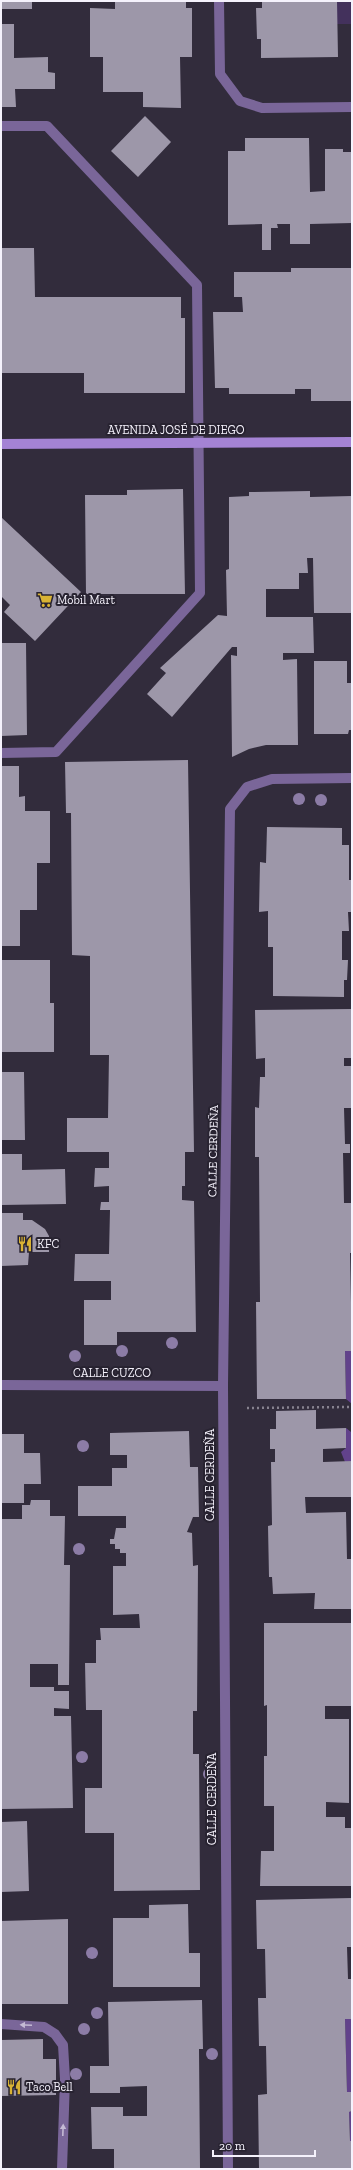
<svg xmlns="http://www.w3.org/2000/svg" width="353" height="2170" viewBox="0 0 353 2170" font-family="'Zilla Slab',serif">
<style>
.green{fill:#43315c}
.forest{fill:#62428b}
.building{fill:#9d97a9}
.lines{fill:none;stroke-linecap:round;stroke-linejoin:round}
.path{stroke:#87828f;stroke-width:2.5;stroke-dasharray:2 3;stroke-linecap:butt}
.lane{stroke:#7a6699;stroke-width:10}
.street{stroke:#7a6699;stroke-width:10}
.secondary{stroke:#a483d4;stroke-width:10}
.tree{fill:#8c7ca6}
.oneway{fill:#c4bad4}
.labels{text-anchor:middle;stroke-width:4;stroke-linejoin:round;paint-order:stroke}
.street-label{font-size:12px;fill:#f5f2fc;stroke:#282331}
.poi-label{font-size:12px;fill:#f5f2fc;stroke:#282331;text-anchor:start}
</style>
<rect width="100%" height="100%" fill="#322c3c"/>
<!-- green -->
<path class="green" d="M337 1H352V24H337Z"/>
<!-- forest -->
<path class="forest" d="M345 1351H352V1404L346 1399Z
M346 1428 351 1432 352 1430V1461L345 1462 341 1452 346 1448Z
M345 2019H352V2092H347Z
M352 2111V2141H350L349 2112Z"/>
<!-- building -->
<path class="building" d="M1 1H32V9H1Z
M115 1H186V8H192V57H180L181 108 143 107V92H103V57H90V8L115 9Z
M262 1H337L338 57 261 58V39H257L256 8H262Z
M1 24H14V58L48 57V72L55 73V89H15L16 107H1Z
M145 116 171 142 138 177 111 151Z
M245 138H309L310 192 325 191V149H343V152H352V223L310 224V244H290V224H277L278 228H271V250H262V224L228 225V151H245Z
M1 248H34L35 297H181V318H185V393H84V373H1Z
M291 268H352V401H311V389H295V394H229V388H215L213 312H243L242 297H234V272H291Z
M183 489 185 594H86L85 495H127V490Z
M310 491V497L352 496V613H314L313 558H307L308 573H299V589H266V617H313L314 653H283V660L297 659 298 745H266L249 749 232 757 231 655 237 656V647H232L172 717 147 694 166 673 160 668 218 615 227 616 226 570 229 569V497L249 496V492Z
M1 517 81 592 35 641 4 612 10 605 1 596Z
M1 643H26L27 735 1 736Z
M314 661H347V683H352V730H349L348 734H314Z
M188 760 194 1152H185V1186H182V1200L194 1201 196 1332H117V1345H84V1300H111V1281H74L75 1254H109L110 1210H100L101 1202H109V1186L94 1187 95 1168H109V1152H67V1118H108L109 1055H90V956L72 955 71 813H66L65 762Z
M1 766H19V797L25 796V811H50V863H37V910H20V946H1Z
M267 827 342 828V845H349V880H352V912H348L349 931H342V960H348L347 980H344V997L273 996V947H268V911L259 912 260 862 266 863Z
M1 960H50V1003H54V1052H1Z
M352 1009V1058H344V1066H352V1108H344L345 1144H350V1153H343L344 1203H352V1253H350L352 1351H345L346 1399H257L256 1302H260L259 1157H255V1107L259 1108 260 1077H265V1058L256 1059 255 1010Z
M1 1072H24L25 1140H1Z
M1 1154H22V1170L65 1169 66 1204 1 1205Z
M1 1213H23V1220H32L45 1229 49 1236V1252H29L28 1265 1 1266Z
M316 1410V1429L346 1428V1448L323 1449V1462L352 1461V1497H305L306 1513 346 1512 347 1559H352V1609H314L315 1593 273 1594 272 1577H269L268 1526 272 1525 271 1462H275V1449H270V1429H276V1411Z
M189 1431 190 1467H198L199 1517H193L187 1532 192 1533 193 1566 198 1565 197 1711H193V1754H199L200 1890 114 1891V1833H85V1788H102V1710H86L85 1663H96V1640H101L100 1628H140L139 1614 113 1615V1566H126V1553H120V1549H115V1544H110V1539H114L116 1528H126V1516H78V1486H112V1468H127V1455H110V1433Z
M1 1434H24V1453H40L41 1484H24V1503H1Z
M31 1500H50V1516H65L64 1565H70L69 1685H58V1664H30V1687H54V1691H69V1709L54 1708V1716H71L73 1808 1 1809V1519H22V1505H30Z
M264 1623H352V1706H325V1719H349V1803L326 1802V1817H345V1828H352V1886H260L261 1851H274V1806H264V1756H267V1705L264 1706Z
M27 1821 29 1891 1 1892V1822Z
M352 1898V1947H347L348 1979H352V2019H345L347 2092H352V2111L349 2112 350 2141H352V2169H259L258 2095 267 2094 266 2046H259L258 1998H266L265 1949H257L256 1900Z
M188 1904 189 1953H200V1987H113V1918H149V1905Z
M68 1919V2004H1V1921Z
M202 2000 203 2049H199L200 2169H114V2149H92L91 2107H123V2116H147V2086L120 2087V2093H90V2066H109L108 2002Z
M43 2039V2059H56V2095L1 2096V2040Z"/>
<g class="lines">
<!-- path -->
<path class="path" d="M247 1408 352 1407"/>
<!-- lane -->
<path class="lane" d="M1 126H47L197 285 200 593 56 752 1 753
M1 2024 44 2027 55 2034 63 2045 65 2079 62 2169"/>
<!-- street -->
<path class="street" d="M219 1 220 74 240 101 262 108 352 107
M1 1385 223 1386
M228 2169 223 1386 230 809 247 787 272 779 352 778"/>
<!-- secondary -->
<path class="secondary" d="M1 444 352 442"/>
</g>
<!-- trees -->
<g class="tree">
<circle cx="299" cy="799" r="6"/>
<circle cx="321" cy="800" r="6"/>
<circle cx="172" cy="1343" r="6"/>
<circle cx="122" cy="1351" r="6"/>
<circle cx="75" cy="1356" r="6"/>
<circle cx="83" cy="1446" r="6"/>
<circle cx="79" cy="1549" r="6"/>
<circle cx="82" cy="1757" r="6"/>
<circle cx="209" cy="1774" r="6"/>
<circle cx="92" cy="1953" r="6"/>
<circle cx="97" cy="2013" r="6"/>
<circle cx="84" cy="2029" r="6"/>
<circle cx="212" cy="2054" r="6"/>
<circle cx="76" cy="2074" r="6"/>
</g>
<!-- one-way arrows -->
<defs><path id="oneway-solid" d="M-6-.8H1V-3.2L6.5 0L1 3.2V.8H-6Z"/></defs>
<g class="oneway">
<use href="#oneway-solid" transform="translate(26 2025) rotate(-178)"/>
<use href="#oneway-solid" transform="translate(63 2130) rotate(-88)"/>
</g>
<!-- icons -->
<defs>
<g id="supermarket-bare" transform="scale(1.2)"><path d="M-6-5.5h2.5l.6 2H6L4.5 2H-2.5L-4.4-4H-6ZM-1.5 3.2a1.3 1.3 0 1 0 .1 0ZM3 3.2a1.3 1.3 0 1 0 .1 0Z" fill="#d9b334" stroke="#282331" stroke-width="2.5" paint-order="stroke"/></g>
<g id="restaurant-bare" transform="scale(1.2)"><path d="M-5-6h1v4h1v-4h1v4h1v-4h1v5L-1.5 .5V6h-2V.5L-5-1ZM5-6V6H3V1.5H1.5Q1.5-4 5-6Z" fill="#d9b334" stroke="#282331" stroke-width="2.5" paint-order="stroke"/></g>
</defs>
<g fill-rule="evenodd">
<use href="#supermarket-bare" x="45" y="600"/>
<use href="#restaurant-bare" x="25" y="1244"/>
<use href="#restaurant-bare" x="14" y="2087"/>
</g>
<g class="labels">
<!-- street labels -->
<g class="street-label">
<text x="176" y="434">AVENIDA JOSÉ DE DIEGO</text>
<text transform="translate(213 1151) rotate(-89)" y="4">CALLE CERDEÑA</text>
<text x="112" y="1377">CALLE CUZCO</text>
<text transform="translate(210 1475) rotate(-90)" y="4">CALLE CERDEÑA</text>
<text transform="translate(212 1799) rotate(-90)" y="4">CALLE CERDEÑA</text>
</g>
<!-- poi labels -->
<g class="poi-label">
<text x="57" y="604">Mobil Mart</text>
<text x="37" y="1248">KFC</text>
<text x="26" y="2091">Taco Bell</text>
</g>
</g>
<!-- border -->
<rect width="353" height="2170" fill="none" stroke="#f5f2fc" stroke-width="4"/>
<!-- scale -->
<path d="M213 2150v6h102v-6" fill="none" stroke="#f5f2fc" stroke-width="2"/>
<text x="219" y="2150" font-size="12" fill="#f5f2fc" stroke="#282331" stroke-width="3" paint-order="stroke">20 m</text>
</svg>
